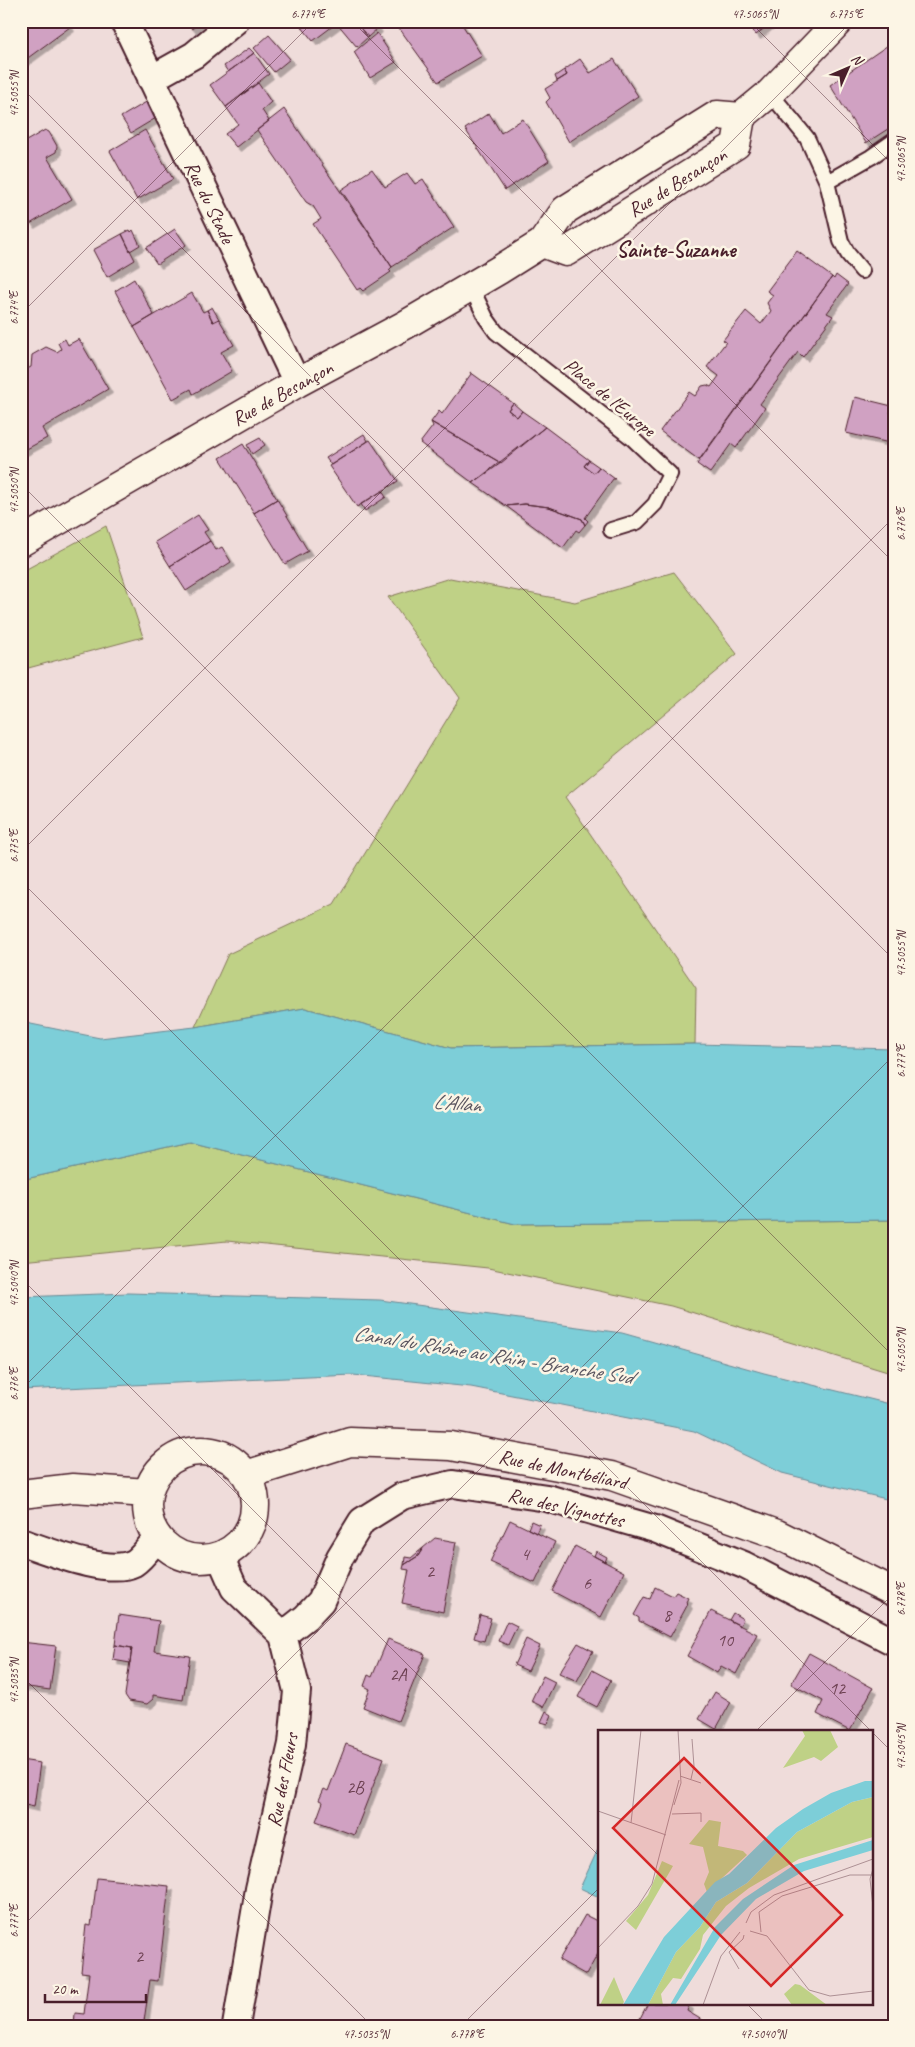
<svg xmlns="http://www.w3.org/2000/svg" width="915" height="2047" viewBox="0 0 915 2047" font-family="Caveat,sans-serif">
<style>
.green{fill:#bfd186;stroke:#847858}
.water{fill:#7dced8;stroke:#698893}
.building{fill:#d0a1c2;stroke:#4a1f2b;filter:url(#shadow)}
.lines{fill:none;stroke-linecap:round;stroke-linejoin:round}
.lane-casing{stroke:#4a1f2b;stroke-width:18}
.street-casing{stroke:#4a1f2b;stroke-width:30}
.secondary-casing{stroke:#4a1f2b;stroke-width:31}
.lane{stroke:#fcf5e5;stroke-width:14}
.street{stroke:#fcf5e5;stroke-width:26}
.secondary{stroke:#fcf5e5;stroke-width:28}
.ticks{fill:none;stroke:#4a1f2b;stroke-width:1;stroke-opacity:0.45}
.labels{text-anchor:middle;stroke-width:5;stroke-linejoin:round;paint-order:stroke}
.number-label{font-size:18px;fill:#6c4051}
.street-label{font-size:20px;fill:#4a1f2b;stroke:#fcf5e5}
.water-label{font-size:21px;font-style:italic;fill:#59545f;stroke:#fcf5e5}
.quarter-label{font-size:22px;font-weight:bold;fill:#4a1f2b;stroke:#fcf5e5}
.inset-road{fill:none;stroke:#ad9094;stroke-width:1}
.view{fill:#d62828;fill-opacity:0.15;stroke:#d62828;stroke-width:2.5}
.inset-edge{fill:none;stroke:#4a1f2b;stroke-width:2.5}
.neatline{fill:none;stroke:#4a1f2b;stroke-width:2}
.ticks-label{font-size:12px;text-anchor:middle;fill:#4a1f2b}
</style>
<defs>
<filter id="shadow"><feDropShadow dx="4.5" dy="4.5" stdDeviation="0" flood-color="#0004"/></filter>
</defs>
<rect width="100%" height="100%" fill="#efdcda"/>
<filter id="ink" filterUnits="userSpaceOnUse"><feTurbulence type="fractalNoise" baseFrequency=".02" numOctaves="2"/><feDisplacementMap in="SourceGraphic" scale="10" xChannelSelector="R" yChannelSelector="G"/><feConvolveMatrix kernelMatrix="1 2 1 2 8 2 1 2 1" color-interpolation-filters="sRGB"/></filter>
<g filter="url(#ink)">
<!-- green -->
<path class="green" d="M106 526 143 637 21 670V572Z
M674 572 737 654 565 797 696 988 695 1044 451 1048 305 1008 195 1027 228 954 334 904 460 698 388 597 450 578 575 602Z
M190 1142 515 1224 894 1220V1374L671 1306 488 1268 227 1241 21 1261V1180Z"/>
<!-- water -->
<path class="water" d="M305 1008 451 1048 695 1044 894 1049V1220L515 1224 190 1142 21 1180V1022L100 1038 195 1027Z
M128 1293 380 1300 622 1333 764 1373 894 1405V1501L782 1473 694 1431 471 1387 353 1375 21 1390V1297Z
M599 1847V1897L580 1888Z"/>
<!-- building -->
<path class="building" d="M21 21H66L70 27 21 63Z
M185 21H201L192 29Z
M297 21H354L368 37 357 47 337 23 313 41Z
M354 21H373L378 28 368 37Z
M394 21H460L482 56 438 82Z
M746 21H773L756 35Z
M377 33 396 62 370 78 354 52Z
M269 35 290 59 274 72 254 48Z
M894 41V125L866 143 830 85Z
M249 48 254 53 228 72 224 66Z
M254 53 269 74 226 107 210 85Z
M580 59 590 73 614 59 638 96 569 142 546 102 550 98 545 89 567 75 564 70Z
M564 70 567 75 557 81 555 76Z
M258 83 271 102 262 110 269 121 236 147 225 134 238 124 226 107Z
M148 101 156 118 131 133 121 117Z
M284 109 392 267 389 270 391 272 363 291 360 288 357 290 313 224 321 219 313 206 306 202 257 130Z
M489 113 501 133 523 119 549 161 505 190 465 129Z
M45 130 49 132 57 146 56 152 47 157 72 199 30 224 21 209V144Z
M145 130 173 179 137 200 110 151Z
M372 169 385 187 407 173 415 184 423 179 454 227 392 267 341 190Z
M175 229 186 245 157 264 146 248Z
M130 230 131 232 133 230 140 245 130 251 122 234Z
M122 234 135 260 107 277 93 250Z
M797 251 832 277 699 460 660 431 689 392 695 396 702 386 707 385 711 387 719 376 707 367 726 342 723 340 746 311 761 324 771 311 767 303 773 295 767 291Z
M836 275 848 284 827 313 833 316 803 357 798 352 760 404 765 408 736 448 731 444 710 473 697 464 817 298 832 277 834 279Z
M134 279 154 315 134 327 115 291Z
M192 293 203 312 207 310 213 322 219 319 234 345 221 352 232 371 193 394 191 389 173 399 134 327Z
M212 307 219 319 213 322 207 310Z
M65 339 68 345 79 339 108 389 42 428 47 438 23 451 21 447V372L31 367 32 355 46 347 57 352 61 349 58 343Z
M470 372 513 403 508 410 517 417 522 411 545 427 501 463 431 422 439 411 442 414 471 374Z
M855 397 892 406 890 413 894 414V444L846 433Z
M513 403 522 411 517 417 508 410Z
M431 422 501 463 473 483 420 443 433 426Z
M545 427 589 460 584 466 594 473 599 467 615 479H613L585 518 588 521 585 525 582 519 549 507 525 504 506 506 473 483Z
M364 434 368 441 331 465 326 458Z
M260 438 265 445 252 454 247 445Z
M370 440 398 481 357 507 329 466Z
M243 444 277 499 254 513 220 458Z
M589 460 599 467 594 473 584 466Z
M382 491 386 497 365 511 361 504Z
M277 499 308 551 285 564 254 513Z
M525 504 549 507 582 519 585 525 579 532 576 530 563 548 506 506Z
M198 515 208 530 204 532 210 541 170 566 155 542Z
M210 541 216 550 222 547 231 562 186 591 170 566Z
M510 1520 555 1542 535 1583 490 1562Z
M531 1521 540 1525 536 1533 528 1529Z
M435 1538 456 1542 443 1612 402 1603 409 1570 403 1569 404 1565 418 1556 423 1548Z
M575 1546 624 1572 601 1617 552 1591Z
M423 1548 418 1556 404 1565 405 1557 411 1558Z
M596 1551 607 1557 605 1562 594 1556Z
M655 1587 673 1596 676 1592 688 1598 686 1602 688 1604 670 1637 639 1621V1618L634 1615 644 1597 650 1599Z
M711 1611 757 1634 736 1674 721 1666 717 1673 687 1656Z
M733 1613 743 1619 740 1626 729 1620Z
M119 1615 159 1621 154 1651 190 1656 183 1700 153 1695V1699L147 1704 129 1701 125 1695 132 1648 115 1645Z
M480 1615 491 1618 484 1641 474 1638Z
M507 1621 517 1626 508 1645 498 1641Z
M388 1639 425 1654 398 1721 363 1707 370 1689 364 1686 368 1675 372 1677Z
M526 1639 540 1646 528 1671 514 1665Z
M21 1642 56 1646 50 1690 21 1686Z
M578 1643 593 1651 577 1681 559 1673Z
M115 1645 132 1648 130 1663 113 1660Z
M809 1653 873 1688 850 1731 817 1714 823 1701 791 1684Z
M592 1670 611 1680 597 1707 578 1697Z
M543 1676 555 1682 543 1707 531 1701Z
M715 1692 731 1702 716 1729 699 1719Z
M546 1711 552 1715 548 1724 541 1722Z
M346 1744 384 1758 354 1835 316 1821 323 1802 319 1800 324 1789 328 1791Z
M21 1760 40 1763 34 1807 21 1804Z
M97 1878 169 1886 158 1981 150 1980 144 2021 170 2024V2026H74L75 2013 84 2014 89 1973 81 1972 86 1925 91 1926Z
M585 1915 599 1922V1952L586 1975 559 1960Z
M648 2003H686L689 2005 687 2011 712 2026H636Z"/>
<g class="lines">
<!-- lane casing -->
<g class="lane-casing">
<path id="lane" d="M770 93 807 138 827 182 841 241 848 254 862 271
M827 182 871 157 894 141
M471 287 486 318 496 332 632 438 670 474 655 504 637 522 611 530"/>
</g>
<!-- street casing -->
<g class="street-casing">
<path id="street" d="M124 21 297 383
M151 79 194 55 235 21
M21 1542C48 1551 108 1576 134 1563 142 1558 151 1545 158 1537
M220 1556 234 1588 283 1635 297 1691 292 1744 259 1889 236 2026
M283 1635 306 1617 321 1601 340 1557 362 1521 402 1496 453 1484 547 1498 655 1529 744 1565 894 1642"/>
</g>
<!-- secondary casing -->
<g class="secondary-casing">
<path id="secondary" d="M542 243 566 252 736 145 741 117 770 93 839 21
M21 542 297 383 405 325 499 270 542 243 565 210 717 115 741 117
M147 1505a54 54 0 1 1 108 0a54 54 0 1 1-108 0Z
M246 1475 350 1442 451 1446 612 1476 777 1534 894 1592
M21 1494 73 1488 148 1493"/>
</g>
<!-- lane -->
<use href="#lane" class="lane"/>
<!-- street -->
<use href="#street" class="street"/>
<!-- secondary -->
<use href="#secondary" class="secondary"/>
</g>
</g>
<!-- ticks -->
<path class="ticks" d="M352 21 894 563M749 21 894 166M21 87 894 960M21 314 314 21M21 484 894 1357M21 852 852 21M21 881 871 1731M21 1278 599 1856M21 1390 894 517M21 1675 372 2026M756 1731 894 1593M871 1731 894 1754M21 1928 894 1055M746 2003 769 2026M461 2026 599 1888"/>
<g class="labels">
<!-- number labels -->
<g class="number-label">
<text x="525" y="1560">4</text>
<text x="430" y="1577">2</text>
<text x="587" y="1589">6</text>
<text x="667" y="1621">8</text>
<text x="725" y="1646">10</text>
<text x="398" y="1680">2A</text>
<text x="837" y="1694">12</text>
<text x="355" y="1793">2B</text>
<text x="139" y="1962">2</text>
</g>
<!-- street labels -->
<g class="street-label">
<text transform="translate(677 182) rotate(-32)" y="7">Rue de Besançon</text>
<text transform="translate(210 202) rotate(64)" y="7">Rue du Stade</text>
<text transform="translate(282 393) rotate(-29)" y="7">Rue de Besançon</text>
<text transform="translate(610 397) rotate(39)" y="7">Place de l'Europe</text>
<text transform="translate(563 1469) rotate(12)" y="7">Rue de Montbéliard</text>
<text transform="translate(566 1507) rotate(13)" y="7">Rue des Vignottes</text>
<text transform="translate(282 1780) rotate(-79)" y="7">Rue des Fleurs</text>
</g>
<!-- water labels -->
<g class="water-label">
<text transform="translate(457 1103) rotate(5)" y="7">L'Allan</text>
<text transform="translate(493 1355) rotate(9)" y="7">Canal du Rhône au Rhin - Branche Sud</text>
</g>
<!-- quarter labels -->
<g class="quarter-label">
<text x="676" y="257">Sainte-Suzanne</text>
</g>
</g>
<!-- overview -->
<g transform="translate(598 1730)">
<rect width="275" height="275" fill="#efdcda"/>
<path d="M204 0H232L240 17 223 31 216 27 185 38 207 6ZM275 67V107L201 129 151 158 128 176 105 205 102 219 83 249 75 248 63 264 65 275H50L78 222 102 197 118 172 149 153 199 102 254 72ZM111 90 123 92 120 116 145 121 149 125 109 162 106 154 111 142 105 117 91 114ZM64 131 75 136 38 200 28 191 50 165ZM16 247 26 272 24 275H2ZM197 254 202 255 229 275H194L186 264Z" fill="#bfd186"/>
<path d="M267 51H275V67L254 72 199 102 149 153 118 172 102 197 78 222 50 275H25L66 207 117 152 131 144 178 98 205 79 233 63ZM275 110V120L206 141 158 169 123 205 77 275H72L117 197 145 169 196 135Z" fill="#7dced8"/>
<path class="inset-road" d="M82 46 103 53M93 49 96 36 94 9M76 75 83 53 80 0M0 81 68 105M74 84 103 83V92M33 93 43 0M275 139 272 149 275 177M148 193 153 182 176 165 275 129M152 201 169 206 211 260 232 266 275 261M163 202 161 182 184 166 252 145H275M0 218 40 176 54 154 81 50M141 239 131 222 145 209 146 205M105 275 123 226 142 202"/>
<path class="view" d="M86 28 244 185 173 256 15 98Z"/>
<rect width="275" height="275" class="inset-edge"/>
</g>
<!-- margin -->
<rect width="915" height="2047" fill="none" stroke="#fcf5e5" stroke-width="55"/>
<!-- north arrow -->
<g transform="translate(848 68) rotate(45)" stroke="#fcf5e5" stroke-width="4" paint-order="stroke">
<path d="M0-4L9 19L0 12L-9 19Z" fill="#4a1f2b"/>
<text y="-8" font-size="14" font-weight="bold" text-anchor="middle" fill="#4a1f2b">N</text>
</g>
<!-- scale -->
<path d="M45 1994v8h101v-8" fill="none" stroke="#4a1f2b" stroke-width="2.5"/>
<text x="52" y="1994" font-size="15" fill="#4a1f2b" stroke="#fcf5e5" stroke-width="4" paint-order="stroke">20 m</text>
<rect x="28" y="28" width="860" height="1992" class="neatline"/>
<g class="ticks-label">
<text x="308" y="18">6.774°E</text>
<text x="755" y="18">47.5065°N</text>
<text x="846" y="18">6.775°E</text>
<text transform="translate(14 94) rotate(-90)" y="4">47.5055°N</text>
<text transform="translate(901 160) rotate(-90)" y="4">47.5065°N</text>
<text transform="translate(14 308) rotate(-90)" y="4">6.774°E</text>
<text transform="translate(14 491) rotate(-90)" y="4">47.5050°N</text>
<text transform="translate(901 524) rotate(-90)" y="4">6.776°E</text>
<text transform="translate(14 846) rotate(-90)" y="4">6.775°E</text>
<text transform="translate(901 954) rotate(-90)" y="4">47.5055°N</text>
<text transform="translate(901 1061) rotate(-90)" y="4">6.777°E</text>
<text transform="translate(14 1284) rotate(-90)" y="4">47.5040°N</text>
<text transform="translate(901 1351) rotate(-90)" y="4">47.5050°N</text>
<text transform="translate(14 1384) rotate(-90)" y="4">6.776°E</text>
<text transform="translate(901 1599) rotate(-90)" y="4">6.778°E</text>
<text transform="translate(14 1681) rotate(-90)" y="4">47.5035°N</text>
<text transform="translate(901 1747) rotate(-90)" y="4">47.5045°N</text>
<text transform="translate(14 1921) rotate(-90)" y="4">6.777°E</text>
<text x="366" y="2038">47.5035°N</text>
<text x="467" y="2038">6.778°E</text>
<text x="763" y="2038">47.5040°N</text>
</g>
</svg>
